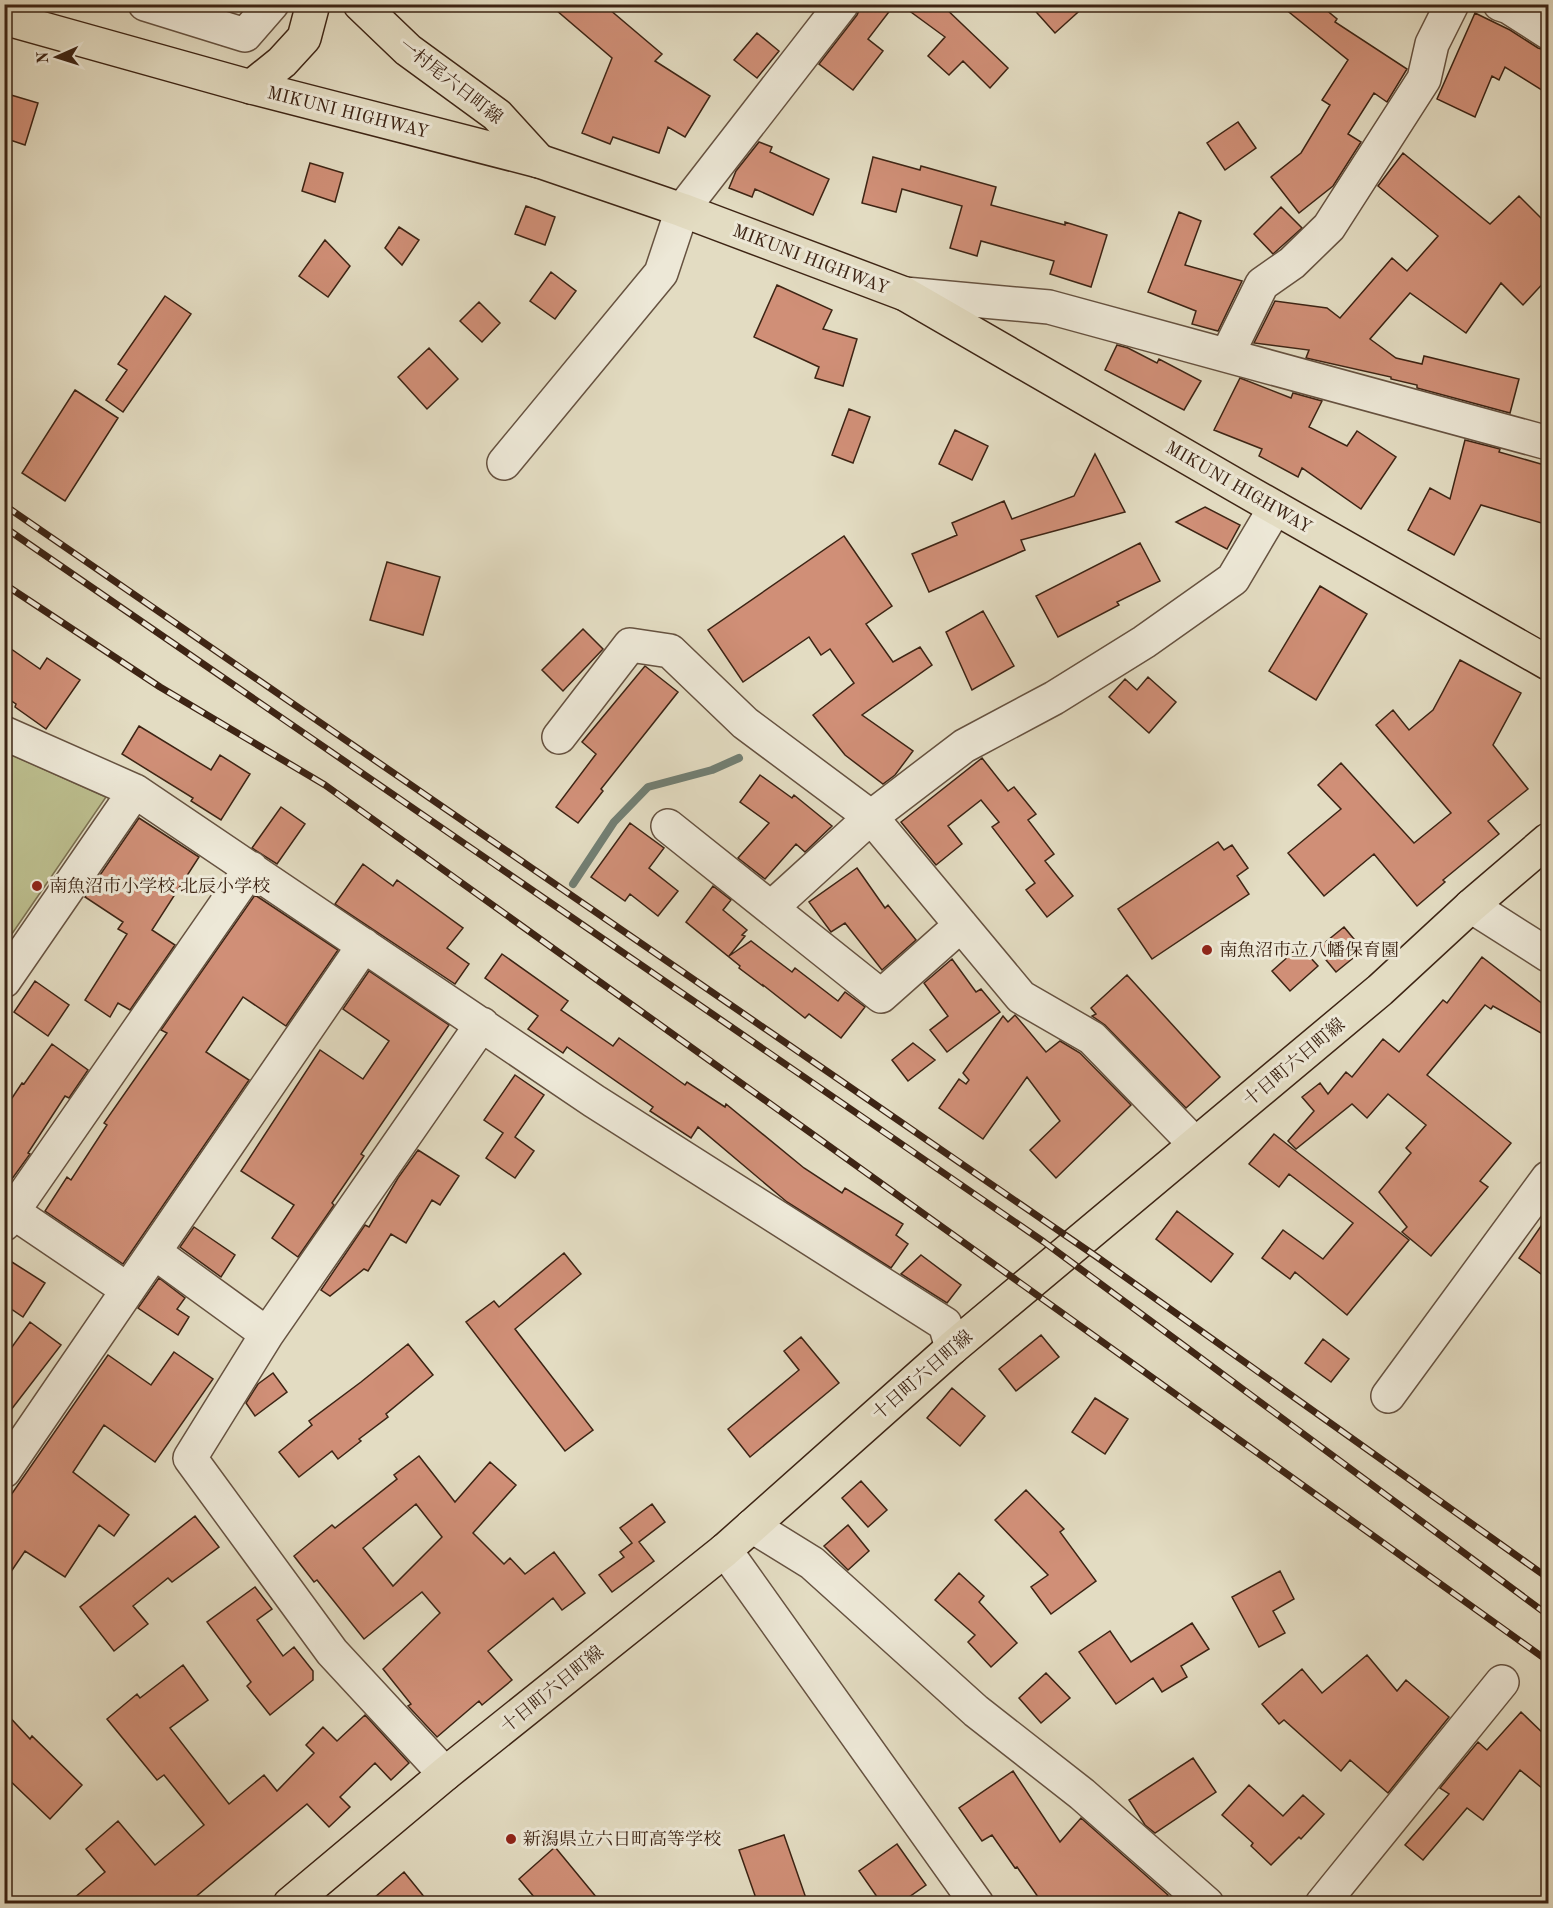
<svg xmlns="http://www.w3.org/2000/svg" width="1553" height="1908" viewBox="0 0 1553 1908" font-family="'Old Standard TT','Noto Serif JP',serif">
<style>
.green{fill:#bcbe8e;stroke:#7c7151;stroke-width:1.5}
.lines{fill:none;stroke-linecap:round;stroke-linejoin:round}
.stream{stroke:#727f73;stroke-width:8}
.building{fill:#d08f77;stroke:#3d2414;stroke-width:1.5;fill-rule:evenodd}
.minor-casing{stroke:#665240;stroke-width:36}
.major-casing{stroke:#3d2414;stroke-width:36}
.highway-casing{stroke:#3d2414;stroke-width:36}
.minor{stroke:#ede8d7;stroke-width:33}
.major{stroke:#e3dcc2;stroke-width:33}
.highway{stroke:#e3dcc2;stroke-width:33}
.rail-casing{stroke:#3d2414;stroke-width:7}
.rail{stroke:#ede8d7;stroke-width:4.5;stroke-dasharray:14;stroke-linecap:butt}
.poi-dot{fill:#8f2418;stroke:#ede8d7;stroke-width:2}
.labels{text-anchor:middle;stroke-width:6;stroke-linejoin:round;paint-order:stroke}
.street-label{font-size:18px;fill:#3d2414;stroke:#ede8d7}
.poi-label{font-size:18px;fill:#3d2414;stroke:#ede8d7;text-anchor:start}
</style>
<rect width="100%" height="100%" fill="#e3dcc2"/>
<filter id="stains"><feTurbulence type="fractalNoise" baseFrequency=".00333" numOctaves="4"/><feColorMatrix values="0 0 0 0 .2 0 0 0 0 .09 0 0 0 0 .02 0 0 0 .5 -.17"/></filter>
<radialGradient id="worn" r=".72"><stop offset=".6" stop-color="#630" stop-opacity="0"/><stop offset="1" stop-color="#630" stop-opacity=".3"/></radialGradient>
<!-- green -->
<path class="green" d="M5 752 106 797 5 944Z"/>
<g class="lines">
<!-- stream -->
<path class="stream" d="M573 884 614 822 648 787 712 770 739 758"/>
</g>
<!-- building -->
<path class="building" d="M549 4H603L662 54 655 61 710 96 685 137 668 127 659 153 613 137 610 144 582 133 612 58Z
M862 4H895L868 39 883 51 853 90 819 64 857 15Z
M900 4H941L1008 68 990 88 963 61 949 75 928 56 945 37Z
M1029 4H1087L1055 33Z
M1279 4H1319L1337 19 1335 22 1407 69 1387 102 1374 93 1348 134 1361 142 1333 186 1299 213 1271 177 1301 153 1330 105 1322 100 1348 60Z
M1475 13 1510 30 1538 48 1548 51V94L1505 67 1499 80 1492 76 1475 117 1437 99Z
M757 33 779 51 757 78 734 60Z
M11 95 38 103 25 145 4 138V115Z
M1238 122 1256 148 1225 170 1207 143Z
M759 142 772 147 770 152 829 179 813 215 755 189 752 197 729 188 736 171Z
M1403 153 1490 224 1519 196 1548 225V278L1523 305 1501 283 1466 333 1410 293 1370 339 1396 358 1422 364 1424 356 1519 379 1510 413 1417 388V385L1391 379V377L1306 358 1309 350 1254 343 1275 301 1327 308 1340 318 1392 258 1407 271 1438 236 1378 186Z
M873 157 920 170 921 166 996 187 991 205 1065 225V222L1107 235 1091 287 1050 274 1054 261 981 241 977 256 950 248 962 206 902 189 896 212 862 203Z
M310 163 343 173 335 202 302 191Z
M526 206 555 217 545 245 515 234Z
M1281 207 1302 228 1273 254 1254 234Z
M1179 212 1201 221 1185 265 1242 281 1218 331 1192 324 1196 311 1148 292Z
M399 227 419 240 402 265 385 248Z
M325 240 350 266 328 297 299 276Z
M551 272 576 291 555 319 530 301Z
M777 285 832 310 823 329 857 339 843 386 815 378 819 367 754 337Z
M165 296 191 314 123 412 106 400 127 370 118 364Z
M479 302 500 323 482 342 460 321Z
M1117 345 1128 348 1157 363 1159 359 1201 381 1184 410 1105 370Z
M429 348 458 379 427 409 398 377Z
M1240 378 1291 398 1293 393 1322 401 1309 427 1347 446 1357 431 1396 457 1361 509 1302 468 1298 477 1259 456 1262 449 1214 430Z
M75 390 118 418 65 501 22 473Z
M849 409 870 417 853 463 832 455Z
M955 430 988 446 972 480 939 464Z
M1465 440 1500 449 1499 452 1548 466V525L1481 505 1454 555 1408 530 1430 488 1450 499Z
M1095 454 1125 512 1021 540 1025 550 929 592 912 554 957 535 952 523 1004 501 1012 519 1074 496Z
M1205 507 1240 525 1227 549 1176 522Z
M844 536 892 606 866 624 893 662 920 647 932 665 862 715 913 751 895 775 883 784 845 755 813 715 854 683 830 649 821 655 809 637 743 682 708 630Z
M1140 543 1160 581 1117 602 1119 605 1058 637 1036 596Z
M387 562 440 577 423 635 370 620Z
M1320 586 1367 614 1316 700 1269 671Z
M983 611 1014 666 972 690 946 632Z
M583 629 603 649 563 691 542 670Z
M4 644 40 669 47 658 80 680 46 729 15 707 16 704 4 696Z
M1460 660 1521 693 1493 745 1528 789 1488 821 1499 834 1443 880 1445 882 1417 906 1374 854 1324 896 1288 853 1341 809 1318 785 1341 763 1414 843 1451 813 1376 725 1393 710 1409 730 1433 710Z
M645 666 678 692 601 789 603 791 578 823 556 807 596 754 582 742Z
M1148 677 1176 702 1149 733 1109 697 1125 679 1137 690Z
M139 726 211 770 220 755 250 774 221 820 191 801 193 798 122 754Z
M982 758 1008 791 1014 787 1036 814 1028 820 1054 854 1045 861 1073 896 1047 917 1026 890 1035 883 992 827 999 822 981 800 948 826 962 844 936 865 901 822Z
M760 775 792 798 794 795 832 826 805 852 796 844 765 879 738 858 769 823 740 802Z
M281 807 305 824 277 864 252 848Z
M139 818 199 857 152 930 175 945 130 1010 118 1003 110 1017 85 1000 127 934 118 929 123 922 85 897Z
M630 823 664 848 649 868 678 891 658 916 630 894 625 901 591 877Z
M1218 842 1224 850 1232 845 1248 868 1237 876 1249 894 1152 959 1118 909Z
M363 864 393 886 397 880 463 928 447 948 469 964 455 984 335 904Z
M857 868 885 908 888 905 916 940 882 970 845 923 831 932 809 902Z
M713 886 731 900 723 910 747 930 742 935 745 936 729 956 751 941 792 972 795 968 838 1001 845 992 865 1007 841 1038 809 1014 805 1018 763 985V986L739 968 740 966 686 922Z
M255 895 338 950 286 1026 243 997 206 1052 249 1080 123 1264 45 1211 67 1177 71 1180 107 1125 104 1123 167 1033 161 1030Z
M1344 927 1363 950 1336 972 1317 949Z
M1300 946 1318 966 1290 991 1272 971Z
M502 954 568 1001 561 1010 613 1046 619 1038 685 1085 687 1082 725 1107 726 1104 804 1168 842 1193 845 1188 903 1224 896 1235 908 1244 891 1268 787 1202 698 1127 691 1138 650 1111 653 1107 567 1047 563 1053 528 1029 538 1016 485 978Z
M1482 957 1548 1008V1037L1493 1006 1491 1009 1485 1005 1427 1075 1511 1143 1480 1181 1488 1187 1431 1256 1402 1232 1407 1227 1379 1192 1411 1153 1406 1148 1426 1125 1388 1094 1367 1118 1352 1104 1296 1149 1288 1141 1314 1111 1302 1097 1320 1083 1328 1094 1346 1072 1352 1077 1383 1039 1399 1052 1443 1000 1447 1003Z
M952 959 976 992 981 989 1000 1012 947 1052 930 1030 948 1016 924 983Z
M369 971 449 1025 361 1154 364 1156 332 1203 334 1205 298 1257 272 1238 294 1205 241 1171 320 1050 363 1079 389 1041 343 1009Z
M1127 975 1220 1077 1186 1108 1105 1025 1092 1016 1096 1014 1091 1008Z
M35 981 69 1005 48 1036 14 1012Z
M1015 1015 1046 1052 1060 1041 1080 1053 1131 1105 1056 1178 1030 1150 1060 1121 1027 1077 983 1139 939 1108 959 1079 966 1084 969 1080 963 1073 1003 1016 1008 1022Z
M913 1043 935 1060 908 1081 892 1060Z
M52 1044 88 1070 69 1098 65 1096 28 1153 30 1154 4 1190V1110L22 1083 24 1084Z
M515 1075 544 1095 515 1137 534 1151 515 1178 486 1158 503 1133 484 1120Z
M1274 1134 1409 1240 1347 1315 1295 1272 1290 1279 1262 1258 1283 1230 1323 1259 1353 1223 1289 1174 1279 1187 1249 1164Z
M418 1150 459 1176 440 1205 432 1200 406 1243 391 1234 368 1271 364 1269 330 1296 321 1290 365 1225 369 1227 398 1178Z
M1177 1211 1233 1254 1211 1282 1156 1239Z
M1548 1216V1279L1519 1258Z
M194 1227 235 1255 221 1277 180 1247Z
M564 1253 581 1274 515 1329 593 1430 565 1451 466 1322 494 1301 499 1307Z
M921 1255 961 1285 947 1303 901 1274Z
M4 1257 45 1283 23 1317 4 1304Z
M159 1278 185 1298 177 1309 189 1317 178 1335 138 1308Z
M30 1322 61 1345 4 1419V1358Z
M1041 1335 1059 1357 1016 1391 999 1369Z
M801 1337 839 1383 750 1457 728 1429 799 1370 784 1351Z
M1323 1339 1349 1359 1331 1382 1305 1363Z
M408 1344 433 1375 386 1414 388 1417 359 1439 361 1441 338 1459 332 1451 299 1477 279 1452 312 1425 309 1421 361 1382Z
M174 1352 213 1379 155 1462 104 1425 73 1472 129 1515 114 1536 99 1525 65 1577 25 1551 4 1582V1505L108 1355 151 1385Z
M273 1373 287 1392 255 1416 246 1403 258 1384Z
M952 1388 985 1416 960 1446 927 1418Z
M1095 1398 1128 1419 1105 1454 1072 1432Z
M419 1456 455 1502 490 1462 516 1485 473 1533 504 1564 510 1558 525 1574 554 1552 585 1593 562 1610 553 1598 488 1651 512 1680 482 1705 479 1701 437 1737 408 1706 411 1704 383 1669 440 1613 422 1592 364 1639 317 1580 314 1582 294 1556 332 1525 335 1528 397 1479 394 1475ZM416 1504 442 1537 393 1586 363 1548Z
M861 1481 887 1510 868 1527 842 1498Z
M1026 1490 1064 1529 1060 1532 1096 1581 1051 1614 1031 1587 1048 1575 995 1520Z
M652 1504 665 1522 639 1542 654 1561 612 1592 599 1575 624 1557 620 1552 632 1543 620 1528Z
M195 1516 219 1547 172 1582 168 1578 133 1606 148 1624 114 1651 80 1607Z
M848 1525 869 1551 848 1570 824 1546Z
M1280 1571 1294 1599 1273 1611 1285 1633 1259 1647 1232 1597Z
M959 1573 984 1596 979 1602 1017 1643 991 1667 968 1642 975 1635 935 1600Z
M255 1587 272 1609 257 1620 283 1656 294 1647 313 1671V1680L270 1715 247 1686 251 1682 207 1622Z
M1192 1623 1209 1649 1181 1666 1187 1677 1162 1692 1153 1678 1116 1704 1079 1652 1110 1631 1131 1662Z
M1367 1655 1397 1691 1406 1680 1449 1717 1388 1793 1350 1760 1341 1771 1284 1720 1279 1724 1262 1704 1302 1669 1322 1693Z
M183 1665 208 1700 170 1728 229 1804 264 1775 277 1791 314 1753 306 1745 323 1727 337 1741 365 1715 409 1763 391 1780 375 1763 340 1797 350 1807 329 1827 307 1804 187 1904H67L105 1872 86 1849 118 1821 155 1865 204 1825 164 1775 157 1780 107 1719 137 1694 140 1698Z
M1046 1673 1070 1698 1041 1723 1019 1698Z
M4 1711 30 1739 32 1736 82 1785 50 1819 4 1775Z
M1521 1712 1548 1738V1793L1520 1770 1483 1820 1467 1808 1423 1860 1405 1845 1449 1794 1440 1788 1478 1742 1487 1750Z
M1193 1758 1216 1792 1155 1833 1145 1825 1129 1800Z
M1013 1771 1060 1842 1081 1818 1168 1895 1160 1904H1043L1017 1867 1015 1868 992 1835 982 1841 959 1808Z
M1249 1785 1283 1816 1303 1795 1324 1814 1301 1839 1299 1837 1271 1865 1251 1846 1253 1843 1222 1815Z
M784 1835 808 1904H758L739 1850Z
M897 1844 926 1885 899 1904H882L859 1871Z
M555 1847 602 1904H540L519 1879Z
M404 1872 430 1904H367Z"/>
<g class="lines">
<!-- minor casing -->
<g class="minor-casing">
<path id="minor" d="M145 4 245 35 272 4
M1500 4 1509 7 1548 32
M905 294 1049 307 1548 443
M1227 355 1262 284 1292 263 1329 227 1424 79 1432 44 1452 4
M504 463 661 273 682 210 842 4
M4 733 135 791 594 1101 945 1324 952 1348
M559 737 630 645 670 651 745 723 871 817 1021 997 1092 1038 1195 1144
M668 826 881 996 961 925
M1471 906 1548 955
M771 908 871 817 964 746 1054 698 1144 642 1233 579 1275 508
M4 981 135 791
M13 1212 128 1290
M4 1224 251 868
M154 1252 267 1334
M1388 1396 1548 1178
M4 1471 364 945
M752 1526 812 1563 976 1711 1082 1794 1207 1904
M725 1550 977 1904
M445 1774 332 1652 190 1458 267 1334 482 1024
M1322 1904 1502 1682"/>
</g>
<!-- major casing -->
<g class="major-casing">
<path id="major" d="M360 4 408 50 497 115 539 161
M251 87 282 62 304 38 313 4
M290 1904 445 1774 725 1550 952 1348 1380 990 1471 906 1548 840"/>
</g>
<!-- highway casing -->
<g class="highway-casing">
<path id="highway" d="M4 18 251 87 539 161 682 210 905 294 1237 486 1548 663"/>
</g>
<!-- minor -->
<use href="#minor" class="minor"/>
<!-- major -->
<use href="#major" class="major"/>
<!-- highway -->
<use href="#highway" class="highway"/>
<!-- rail casing -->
<g class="rail-casing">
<path id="rail" d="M4 505 1097 1257 1548 1578
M4 527 1044 1242 1548 1615
M4 584 160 687 325 785 1548 1661"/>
</g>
<!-- rail -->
<use href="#rail" class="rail"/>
</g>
<!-- markers -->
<g class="poi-dot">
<circle cx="37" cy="886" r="6"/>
<circle cx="1207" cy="950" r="6"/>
<circle cx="511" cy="1839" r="6"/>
</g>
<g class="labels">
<!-- street labels -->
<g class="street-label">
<text transform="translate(451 81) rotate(38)" y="6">一村尾六日町線</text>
<text transform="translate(348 112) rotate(14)" y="6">MIKUNI HIGHWAY</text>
<text transform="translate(811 259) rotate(21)" y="6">MIKUNI HIGHWAY</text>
<text transform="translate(1239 487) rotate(30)" y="6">MIKUNI HIGHWAY</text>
<text transform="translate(1294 1062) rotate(-40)" y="6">十日町六日町線</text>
<text transform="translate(922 1375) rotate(-41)" y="6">十日町六日町線</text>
<text transform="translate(552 1689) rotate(-39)" y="6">十日町六日町線</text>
</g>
<!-- poi labels -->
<g class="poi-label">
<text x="49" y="892">南魚沼市小学校 北辰小学校</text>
<text x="1219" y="956">南魚沼市立八幡保育園</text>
<text x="523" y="1845">新潟県立六日町高等学校</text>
</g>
</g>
<!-- margin -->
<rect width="1553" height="1908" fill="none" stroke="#e3dcc2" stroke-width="24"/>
<rect x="6" y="6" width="1541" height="1896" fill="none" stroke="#3d2414" stroke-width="3"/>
<rect x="12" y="12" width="1529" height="1884" fill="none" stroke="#3d2414" stroke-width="1.5"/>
<!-- north arrow -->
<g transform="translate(57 57) rotate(267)" stroke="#ede8d7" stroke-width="4.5" paint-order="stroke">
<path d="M0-4.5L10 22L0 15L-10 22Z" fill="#3d2414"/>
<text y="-9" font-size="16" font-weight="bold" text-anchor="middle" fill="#3d2414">N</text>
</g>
<rect width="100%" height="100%" filter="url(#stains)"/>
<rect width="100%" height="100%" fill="url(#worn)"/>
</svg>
